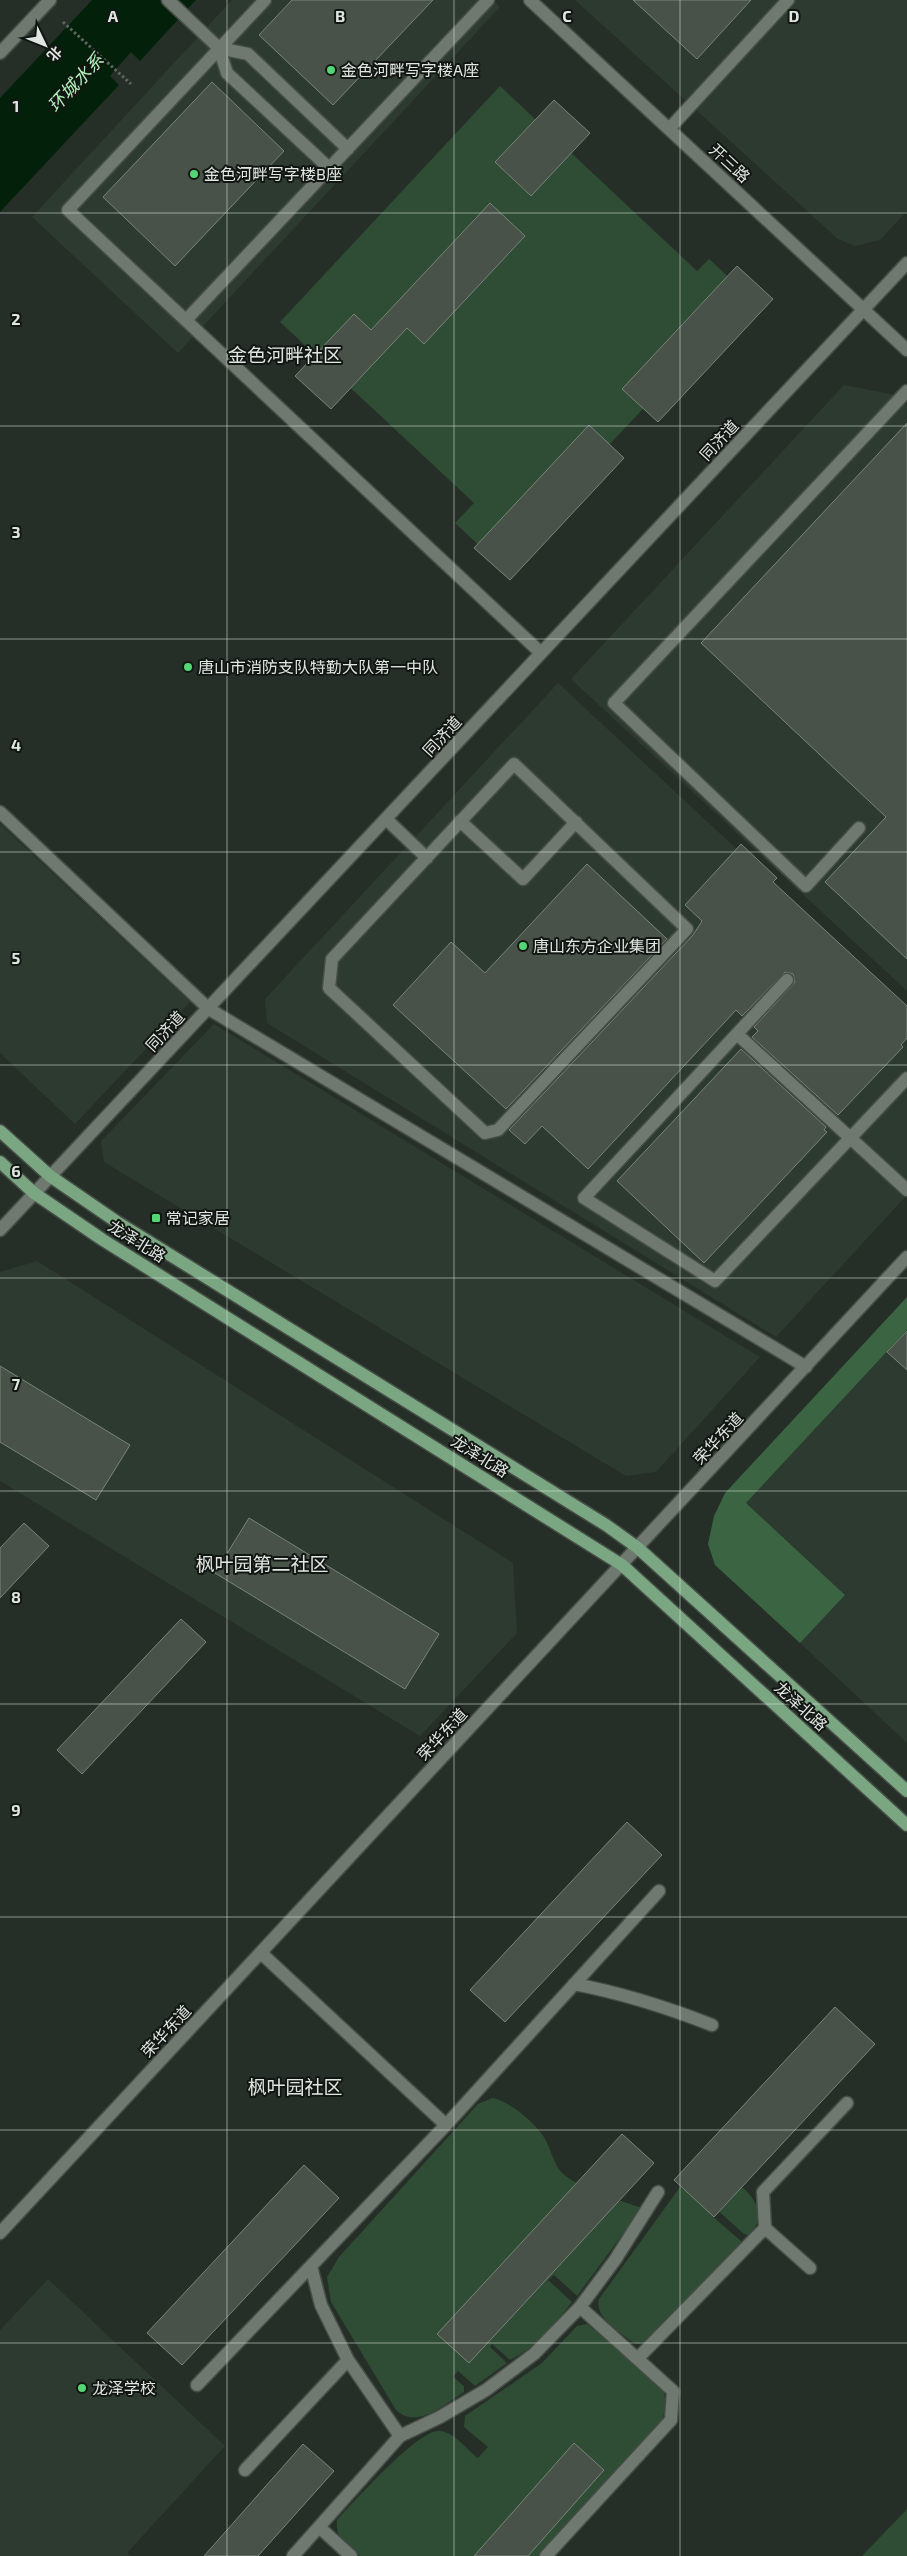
<svg xmlns="http://www.w3.org/2000/svg" width="907" height="2556" viewBox="0 0 907 2556" font-family="'Exo 2','Noto Sans SC',sans-serif">
<style>
.built{fill:#2d3a2f}
.green{fill:#2f4c34}
.forest{fill:#3b6442}
.water{fill:#03210a}
.building{fill:#485249;stroke:#79847a}
.lines{fill:none;stroke-linecap:round;stroke-linejoin:round}
.minor-casing{stroke:#454d46;stroke-width:15}
.major-casing{stroke:#454d46;stroke-width:15}
.path{stroke:#5e665f;stroke-width:3;stroke-dasharray:2.5 2.5;stroke-linecap:butt}
.minor{stroke:#6f7970;stroke-width:12}
.major{stroke:#7aa681;stroke-width:12}
.grid{fill:none;stroke:#e0e6e1;stroke-width:1;stroke-opacity:0.55}
.poi-dot{fill:#53d673;stroke:#121612;stroke-width:2}
.labels{text-anchor:middle;stroke-width:4;stroke-linejoin:round;paint-order:stroke}
.poi-label{font-size:16px;fill:#e0e6e1;stroke:#121612;text-anchor:start}
.street-label{font-size:16px;fill:#e0e6e1;stroke:#121612}
.water-label{font-size:18px;font-style:italic;fill:#aff1b9;stroke:#121612}
.quarter-label{font-size:19px;fill:#e0e6e1;stroke:#121612}
.grid-label{font-size:16px;text-anchor:middle;font-weight:bold;fill:#e0e6e1;stroke:#121612;stroke-width:4;stroke-linejoin:round;paint-order:stroke}
</style>
<rect width="100%" height="100%" fill="#262f27"/>
<!-- built -->
<path class="built" d="M232 0H493L500 7 178 353 32 217Z
M575 0H907V211L880 240 855 246 838 239Z
M844 385 896 395 907 405V991L571 679Z
M558 683 907 1007V1195L776 1337 267 1023 265 999Z
M0 824 190 1002 75 1124 0 1053Z
M214 1024 476 1184 760 1357 656 1472 626 1476 104 1162 101 1141Z
M37 1261 513 1563 517 1633 420 1736 0 1481V1272Z
M907 1330V1743L800 1643 845 1595 746 1503Z
M48 2279 225 2446 127 2553 130 2556H0V2330Z"/>
<!-- green -->
<path class="green" d="M500 86 697 271 709 259 749 296 498 563 455 523 474 503 280 322Z
M492 2098C508 2100 537 2124 545 2139 551 2149 554 2165 562 2173 583 2191 617 2199 642 2208L577 2296 554 2275 548 2280 572 2302C554 2325 536 2347 510 2360L492 2344 490 2347 507 2363 475 2386 458 2371 453 2377 464 2386V2392C445 2404 417 2430 396 2410L331 2302 327 2277 339 2257 478 2104Z
M711 2162C733 2181 778 2204 749 2235L744 2234 715 2208 710 2214 742 2242 645 2341 638 2344 632 2342C619 2331 594 2317 599 2299L696 2165Z
M587 2324 662 2386C667 2401 666 2411 660 2425L540 2556H360C347 2545 335 2539 337 2520 353 2503 420 2427 441 2431 455 2433 467 2450 478 2458L488 2447 464 2427 465 2416 542 2363 577 2326Z
M907 2509V2556H862Z"/>
<!-- forest -->
<path class="forest" d="M907 1297V1330L746 1503 845 1595 800 1643 715 1565 708 1544 714 1516 725 1493Z"/>
<!-- water -->
<path class="water" d="M92 0H196L140 61 131 52 110 76 119 85 0 212V98Z"/>
<!-- building -->
<path class="building" d="M292 0H433L333 105 259 35Z
M633 0H751L697 59Z
M212 82 284 151 175 266 103 197Z
M554 100 590 133 531 196 495 162Z
M490 203 525 236 424 344 407 328 331 409 295 376 354 314 371 330Z
M737 266 773 299 658 422 622 389Z
M907 423V959L825 882 886 817 701 643Z
M589 425 624 458 510 580 474 548Z
M741 844 777 878 773 882 907 1006V1038L901 1045 903 1047 838 1115 752 1037 758 1031 754 1027 795 982 793 974 785 972 742 1016 736 1010 588 1169 542 1126 525 1144 509 1130 693 935 702 921 685 905Z
M587 864 667 939 506 1109 393 1005 451 942 485 973Z
M741 1049 826 1127 824 1130 827 1132 704 1263 617 1181Z
M907 1331V1370L887 1352Z
M0 1366 130 1445 96 1500 0 1442Z
M249 1518 439 1634 405 1689 215 1573Z
M24 1523 49 1546 0 1598V1548Z
M181 1619 206 1642 82 1774 57 1750Z
M627 1822 662 1855 505 2022 470 1990Z
M835 2007 875 2044 714 2217 674 2180Z
M622 2134 654 2163 469 2363 437 2334Z
M304 2165 339 2198 182 2365 147 2333Z
M574 2443 604 2470 528 2556H474Z
M303 2444 334 2471 258 2556H204Z"/>
<g class="lines">
<!-- minor casing -->
<g class="minor-casing">
<path id="minor" d="M168 0 219 48 227 73 329 168
M265 0 68 210 541 653
M530 0 907 350
M219 48 248 54 348 149
M0 53 50 0
M669 129 788 0
M187 319 488 0
M514 764 687 929 498 1130 485 1133 329 988 332 959Z
M0 812 209 1009 806 1367
M386 819 427 858
M460 821 523 879 576 822
M859 828 806 886 614 703 907 391
M787 980 584 1198 715 1281 907 1078
M737 1034 907 1190
M0 1230 907 263
M261 1953 446 2125
M574 1984C622 1993 666 2007 712 2025
M765 2228 763 2192 847 2103
M0 2233 907 1257
M311 2266 321 2305 348 2360 400 2436
M638 2358 765 2228 810 2268
M197 2385 446 2125 659 1891
M245 2470 348 2360
M319 2527 351 2556
M293 2556 400 2436 440 2417 486 2390 534 2354 580 2307 615 2260 658 2192
M546 2556 671 2420 673 2391 580 2307"/>
</g>
<!-- major casing -->
<g class="major-casing">
<path id="major" d="M0 1131 50 1176 117 1222 606 1525 638 1548 907 1791
M0 1162 34 1193 103 1240 622 1565 907 1825"/>
</g>
<!-- path -->
<path class="path" d="M63 22 131 84"/>
<!-- minor -->
<use href="#minor" class="minor"/>
<!-- major -->
<use href="#major" class="major"/>
</g>
<!-- grid -->
<path class="grid" d="M227 0V2556M454 0V2556M680 0V2556M0 213H907M0 426H907M0 639H907M0 852H907M0 1065H907M0 1278H907M0 1491H907M0 1704H907M0 1917H907M0 2130H907M0 2343H907"/>
<!-- markers -->
<g class="poi-dot">
<circle cx="331" cy="70" r="5"/>
<circle cx="194" cy="174" r="5"/>
<circle cx="188" cy="667" r="5"/>
<circle cx="523" cy="946" r="5"/>
<rect x="151" y="1213" width="10" height="10" rx="2.5"/>
<circle cx="82" cy="2388" r="5"/>
</g>
<g class="labels">
<!-- poi labels -->
<g class="poi-label">
<text x="341" y="76">金色河畔写字楼A座</text>
<text x="204" y="180">金色河畔写字楼B座</text>
<text x="198" y="673">唐山市消防支队特勤大队第一中队</text>
<text x="533" y="952">唐山东方企业集团</text>
<text x="166" y="1224">常记家居</text>
<text x="92" y="2394">龙泽学校</text>
</g>
<!-- street labels -->
<g class="street-label">
<text transform="translate(730 163) rotate(43)" y="6">开三路</text>
<text transform="translate(719 440) rotate(-47)" y="6">同济道</text>
<text transform="translate(442 736) rotate(-47)" y="6">同济道</text>
<text transform="translate(165 1031) rotate(-47)" y="6">同济道</text>
<text transform="translate(137 1241) rotate(32)" y="6">龙泽北路</text>
<text transform="translate(718 1438) rotate(-47)" y="6">荣华东道</text>
<text transform="translate(480 1456) rotate(32)" y="6">龙泽北路</text>
<text transform="translate(801 1706) rotate(42)" y="6">龙泽北路</text>
<text transform="translate(442 1734) rotate(-47)" y="6">荣华东道</text>
<text transform="translate(166 2031) rotate(-47)" y="6">荣华东道</text>
</g>
<!-- water labels -->
<g class="water-label">
<text transform="translate(76 83) rotate(-47)" y="6">环城水系</text>
</g>
<!-- quarter labels -->
<g class="quarter-label">
<text x="285" y="362">金色河畔社区</text>
<text x="262" y="1571">枫叶园第二社区</text>
<text x="295" y="2094">枫叶园社区</text>
</g>
</g>
<g class="grid-label">
<text x="113" y="22">A</text>
<text x="340" y="22">B</text>
<text x="567" y="22">C</text>
<text x="794" y="22">D</text>
<text x="16" y="112">1</text>
<text x="16" y="325">2</text>
<text x="16" y="538">3</text>
<text x="16" y="751">4</text>
<text x="16" y="964">5</text>
<text x="16" y="1177">6</text>
<text x="16" y="1390">7</text>
<text x="16" y="1603">8</text>
<text x="16" y="1816">9</text>
</g>
<!-- north arrow -->
<g transform="translate(45 45) rotate(133)" stroke="#121612" stroke-width="4" paint-order="stroke">
<path d="M0-4L9 19L0 12L-9 19Z" fill="#e0e6e1"/>
<text y="-8" font-size="14" font-weight="bold" text-anchor="middle" fill="#e0e6e1">北</text>
</g>
</svg>
